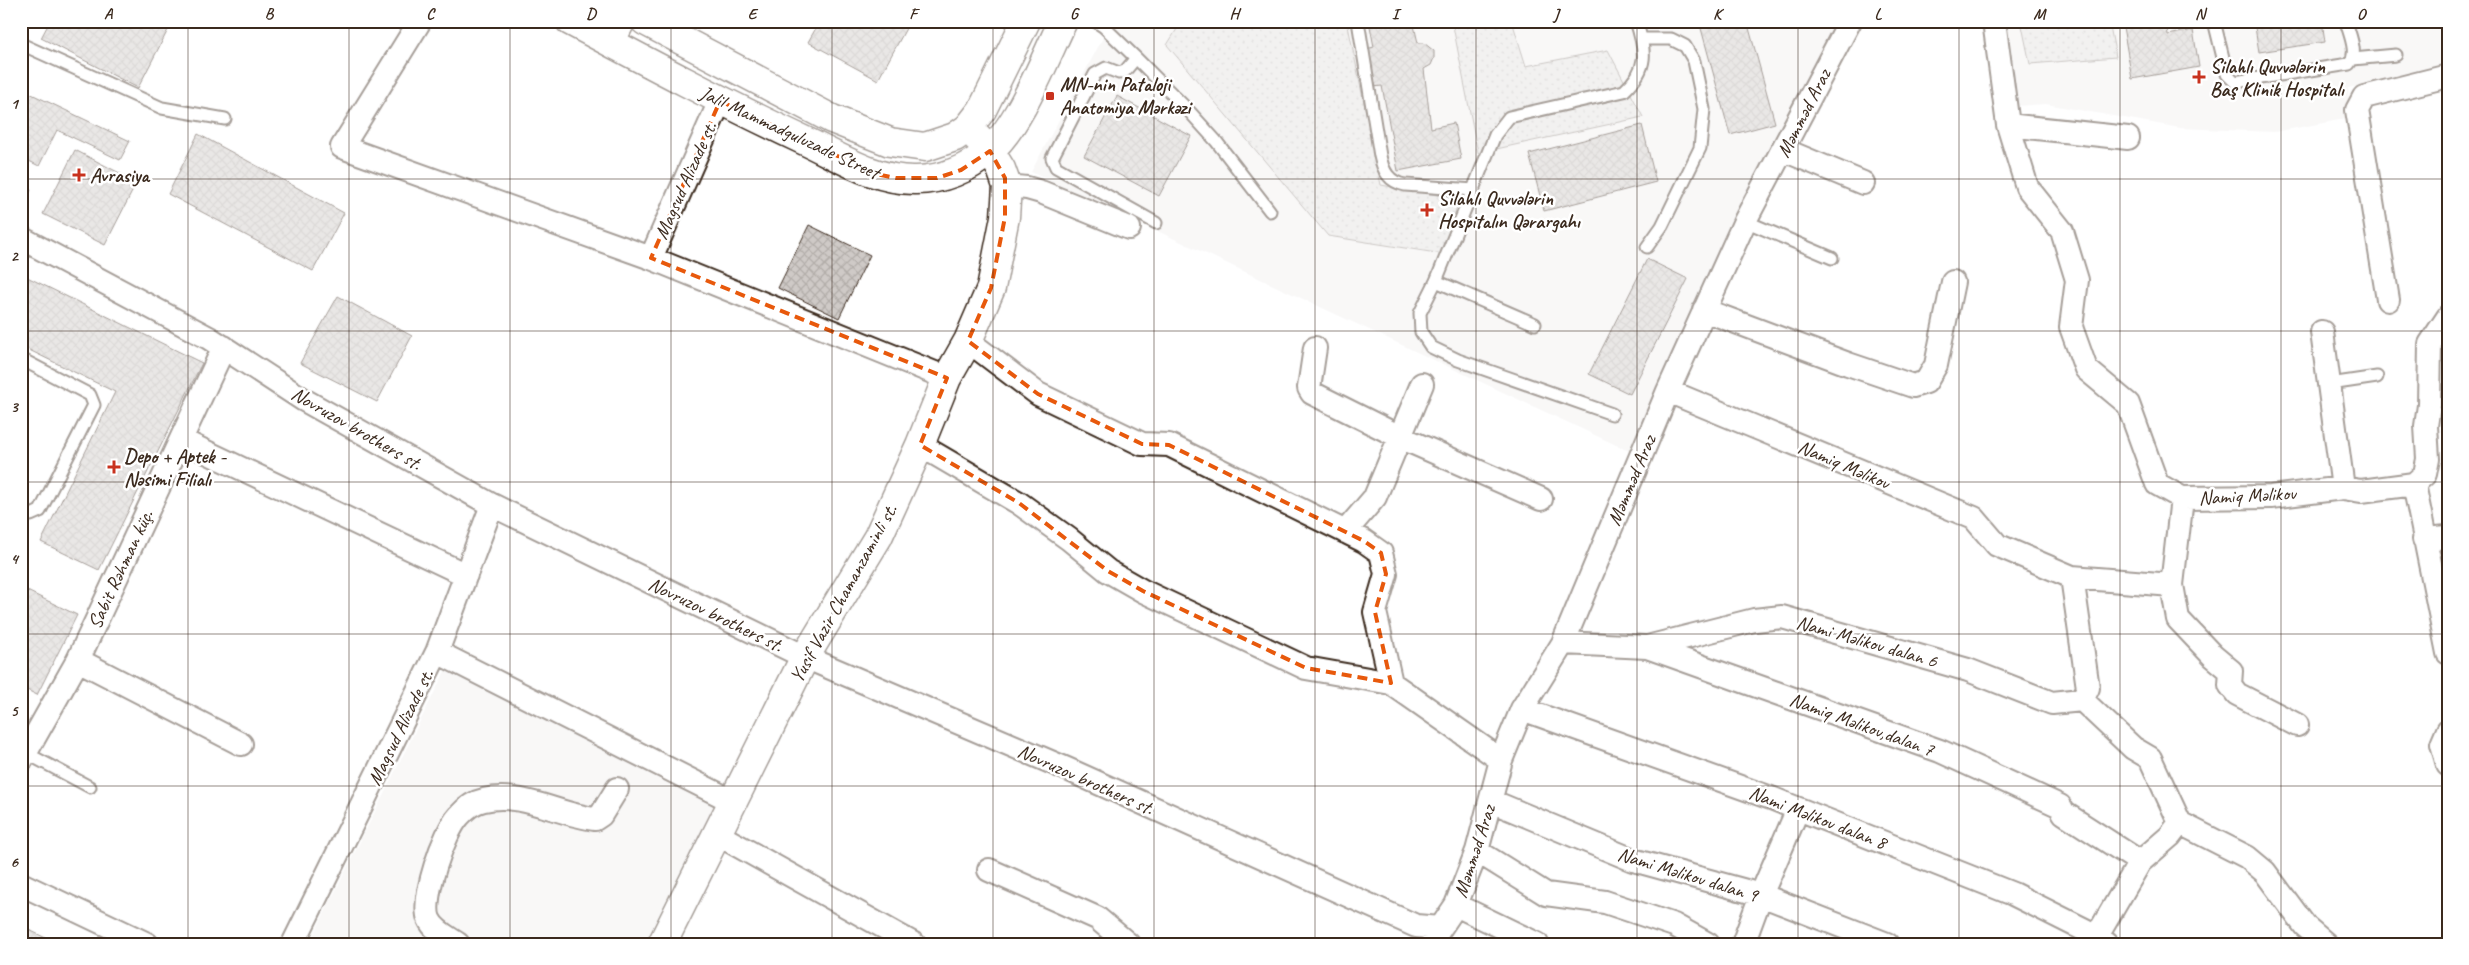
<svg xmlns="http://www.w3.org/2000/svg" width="2469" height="965" viewBox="0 0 2469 965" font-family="Caveat,sans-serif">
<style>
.built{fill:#f1efee}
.park{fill:url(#park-dots);stroke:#8e857e}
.building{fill:url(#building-cross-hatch);stroke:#3b2a1e}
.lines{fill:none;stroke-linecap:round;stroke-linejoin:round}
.lane-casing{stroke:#3b2a1e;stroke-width:15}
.street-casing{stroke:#3b2a1e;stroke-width:26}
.secondary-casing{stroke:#3b2a1e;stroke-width:31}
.lane{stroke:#fff;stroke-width:11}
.street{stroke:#fff;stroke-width:22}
.secondary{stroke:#fff;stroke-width:28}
.marked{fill:none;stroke:#e8590c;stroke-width:4;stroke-dasharray:10 6;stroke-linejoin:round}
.grid{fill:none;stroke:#3b2a1e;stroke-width:1;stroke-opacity:0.55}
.poi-dot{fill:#c8321e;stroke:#fff;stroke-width:2}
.labels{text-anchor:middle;stroke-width:5;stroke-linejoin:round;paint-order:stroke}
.poi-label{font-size:20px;font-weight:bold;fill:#3b2a1e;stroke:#fff;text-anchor:start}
.street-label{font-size:20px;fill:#3b2a1e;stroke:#fff}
.neatline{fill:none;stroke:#3b2a1e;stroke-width:2}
.grid-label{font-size:16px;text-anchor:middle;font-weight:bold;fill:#3b2a1e}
</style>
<defs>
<pattern id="park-dots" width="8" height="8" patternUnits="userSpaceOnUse" patternTransform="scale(1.25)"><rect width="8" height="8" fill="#e2e0de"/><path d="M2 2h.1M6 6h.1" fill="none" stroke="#c3c0be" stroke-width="1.8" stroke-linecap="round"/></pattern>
<pattern id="building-cross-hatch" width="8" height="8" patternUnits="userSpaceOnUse" patternTransform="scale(1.25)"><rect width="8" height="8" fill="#cfcac7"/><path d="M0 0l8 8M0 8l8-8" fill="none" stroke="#b3aeaa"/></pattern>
</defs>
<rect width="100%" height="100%" fill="#fff"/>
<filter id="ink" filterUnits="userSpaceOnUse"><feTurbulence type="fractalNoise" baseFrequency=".02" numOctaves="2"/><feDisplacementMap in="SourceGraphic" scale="10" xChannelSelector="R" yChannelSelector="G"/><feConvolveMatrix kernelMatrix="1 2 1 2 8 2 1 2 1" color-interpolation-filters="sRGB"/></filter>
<g filter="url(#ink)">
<!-- built -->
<path class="built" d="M1112 21H1839L1723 248 1629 451 1031 172Z
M1999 21H2448V66L2348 88 2350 118 2274 132 2180 128 2046 104 1999 107Z
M448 665 717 799 644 944H327L313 936Z"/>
<!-- park -->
<path class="park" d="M1182 21H1347L1381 185 1459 199 1443 254 1328 236 1167 45Z
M1452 21H1512L1526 66 1608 50 1643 117 1478 153Z
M2021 21H2109L2116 57 2030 64Z"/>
<!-- building -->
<path class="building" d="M50 21H156L169 28 138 88 41 38Z
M820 21H910L878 80 808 42Z
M1369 21H1413L1418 43H1424L1434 51V58L1431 65 1424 69 1431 128 1454 123 1461 159 1398 171 1382 86 1373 87 1366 49 1374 47Z
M1699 21H1774L1749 28 1775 123 1730 135Z
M2122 21H2166L2168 35 2193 30 2199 67 2132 79Z
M2254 21H2322L2325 42 2259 52Z
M21 89 130 141 120 160 57 130 39 166 21 157Z
M1117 96 1191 136 1159 196 1084 156Z
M1642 125 1656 182 1544 211 1529 154Z
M198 134 344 213 313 271 168 194Z
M75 150 137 182 105 245 43 214Z
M21 185 31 190 21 210Z
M809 225 870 255 839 318 778 288Z
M1647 259 1688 279 1630 394 1589 374Z
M21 274 202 363 99 570 41 542 115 392 21 346Z
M338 296 412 336 377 402 300 363Z
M21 588 77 615 37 695 21 687Z
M21 926 58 944H21Z"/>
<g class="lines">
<!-- lane casing -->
<g class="lane-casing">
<path id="lane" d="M1095 21 1104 27 1136 58 1188 110 1216 141 1270 211
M1358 21 1380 156C1383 171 1389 182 1405 185L1474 190
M2214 21 2227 74 2235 82 2349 64C2359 53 2349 34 2346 21
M1641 39H1671L1685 46 1694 61 1704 109 1700 148 1662 226 1647 247
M21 44 162 108 225 119
M1136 58 1125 71 1119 73 1106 68 1095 74 1052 158 1056 167 1156 223
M2353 59 2396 55
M1745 221 1832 258
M1436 281 1535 324
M21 359 90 395 94 405 40 511 31 515 21 512
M2330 384 2377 377
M1612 414 1458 360 1431 347 1421 332 1420 313 1436 281 1495 135 1509 117 1624 91C1649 68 1646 52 1636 21
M26 753 90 787"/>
</g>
<!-- street casing -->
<g class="street-casing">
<path id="street" d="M420 21 342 147 651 258 947 378
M1994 21 2008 125
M2128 138 2008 125 2027 187 2062 231 2077 280 2071 327 2086 369 2128 404 2157 484 2182 498
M1784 150 1863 183
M1007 186 1027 188 1041 192 1129 228
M21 238 209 338 304 400 492 505 805 657 1067 769 1416 926 1440 928
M651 258 720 101
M2388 300 2357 110 2364 97 2448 76
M1704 310 1848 364 1913 386 1926 382 1936 365 1953 282
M2322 332 2343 488
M968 341 1038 394 1142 444 1169 445 1364 541 1381 553 1386 574 1375 612 1391 683
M1315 348 1309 388 1312 393 1400 437 1541 499
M1668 391 1974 518 1997 545 2072 577 2172 585 2182 498 2271 497 2343 488 2361 491 2414 484 2448 653
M181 440 466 575
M920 445 1019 503 1069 539 1108 571 1143 591 1306 668 1391 683 1501 760
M2414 484 2425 474 2428 459 2426 426 2429 405 2430 344 2448 317
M1345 532 1375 497 1422 384
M2424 539 2448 537
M2072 577 2088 688 2082 700 2133 748 2150 758 2180 823 2170 836 2140 862 2097 936
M2172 585 2178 619 2213 656 2231 671 2230 685 2237 694 2297 725
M1563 643 1647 647 1940 751 2060 806 2064 813 2140 862
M1647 647 1754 620 1782 617 1968 670 2052 703 2082 700
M437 652 732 801
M78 660 241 744
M1522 709 1771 798 2013 894 2097 936 2107 944
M2448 730 2442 744 2448 765
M21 761 78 660 224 347
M1491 801 1633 860 1761 895 1887 944
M2180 823 2247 857 2265 872 2305 926 2326 944
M717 834 914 944
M1477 851 1546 894 1605 902 1674 925 1708 944
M989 870 1097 918 1128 944
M21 884 147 944
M1456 905 1537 944
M1433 939 1456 905 1477 851 1501 760 1522 709 1563 643 1668 391 1745 221 1850 21
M293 944 437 652 492 505
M458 944C448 937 434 931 429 919 421 899 444 832 459 816 466 808 474 802 484 800 521 791 559 815 595 819L601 815 617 789
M1743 944 1761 895 1798 809"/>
</g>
<!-- secondary casing -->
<g class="secondary-casing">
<path id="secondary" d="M570 21C647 62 724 103 803 140 838 156 875 181 916 180 942 180 968 169 988 152 1019 127 1045 58 1063 21
M645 21 832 119 890 142 925 147 955 137 968 128 982 110 1026 21
M610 42 621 21
M662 944 805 657 878 537 920 445 947 378 968 341 991 288 1005 217 1007 186 1001 169 990 151 968 128"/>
</g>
<!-- lane -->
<use href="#lane" class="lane"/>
<!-- street -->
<use href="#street" class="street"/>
<!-- secondary -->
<use href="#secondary" class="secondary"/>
</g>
</g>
<!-- marked area -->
<path d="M0 0H2469V965H0ZM720 101 876 174 896 178H937L961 170 990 151 1005 178V217L991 288 968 341 1038 394 1142 444 1169 445 1364 541 1381 553 1386 574 1375 612 1391 683 1306 668 1143 591 1108 571 1019 503 920 445 947 378 651 258Z" fill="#fff" fill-opacity=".55" fill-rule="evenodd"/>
<path class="marked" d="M720 101 876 174 896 178H937L961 170 990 151 1005 178V217L991 288 968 341 1038 394 1142 444 1169 445 1364 541 1381 553 1386 574 1375 612 1391 683 1306 668 1143 591 1108 571 1019 503 920 445 947 378 651 258Z"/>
<!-- grid -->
<path class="grid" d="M188 21V944M349 21V944M510 21V944M671 21V944M832 21V944M993 21V944M1154 21V944M1315 21V944M1476 21V944M1637 21V944M1798 21V944M1959 21V944M2120 21V944M2281 21V944M21 179H2448M21 331H2448M21 482H2448M21 634H2448M21 786H2448"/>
<!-- markers -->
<g class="poi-dot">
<path d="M2196.5 69.5h5v5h5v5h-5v5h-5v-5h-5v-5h5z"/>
<rect x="1045" y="91" width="10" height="10" rx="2.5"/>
<path d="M76.5 167.5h5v5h5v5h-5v5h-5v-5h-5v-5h5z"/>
<path d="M1424.5 202.5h5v5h5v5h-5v5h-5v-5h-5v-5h5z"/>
<path d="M111.5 459.5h5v5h5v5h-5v5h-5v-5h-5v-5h5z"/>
</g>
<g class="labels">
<!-- poi labels -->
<g class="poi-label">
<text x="2210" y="73">Silahlı Quvvələrin<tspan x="2210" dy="23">Baş Klinik Hospitalı</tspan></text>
<text x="1060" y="91">MN-nin Pataloji<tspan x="1060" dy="23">Anatomiya Mərkəzi</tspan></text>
<text x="90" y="182">Avrasiya</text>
<text x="1438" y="205">Silahlı Quvvələrin<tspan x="1438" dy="23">Hospitalın Qərargahı</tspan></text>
<text x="124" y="463">Depo + Aptek -<tspan x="124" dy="23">Nəsimi Filialı</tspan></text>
</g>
<!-- street labels -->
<g class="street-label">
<text transform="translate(1803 113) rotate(-63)" y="7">Məmməd Araz</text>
<text transform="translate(790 132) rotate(25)" y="7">Jalil Mammadguluzade Street</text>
<text transform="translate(685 180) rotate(-66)" y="7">Magsud Alizade st.</text>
<text transform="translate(357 428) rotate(30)" y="7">Novruzov brothers st.</text>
<text transform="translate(1844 464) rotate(23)" y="7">Namiq Məlikov</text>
<text transform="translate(1631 480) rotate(-67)" y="7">Məmməd Araz</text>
<text transform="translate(2247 495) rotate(-3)" y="7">Namiq Məlikov</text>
<text transform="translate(120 569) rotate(-65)" y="7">Sabit Rəhman küç.</text>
<text transform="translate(843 593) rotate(-61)" y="7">Yusif Vazir Chamanzaminli st.</text>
<text transform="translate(716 614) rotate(26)" y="7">Novruzov brothers st.</text>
<text transform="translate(1867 641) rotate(16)" y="7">Nami Məlikov dalan 6</text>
<text transform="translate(1862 724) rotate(20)" y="7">Namiq Məlikov,dalan 7</text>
<text transform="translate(400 727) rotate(-64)" y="7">Magsud Alizade st.</text>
<text transform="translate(1086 779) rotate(24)" y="7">Novruzov brothers st.</text>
<text transform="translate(1818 817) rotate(21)" y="7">Nami Məlikov dalan 8</text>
<text transform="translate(1474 851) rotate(-72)" y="7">Məmməd Araz</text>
<text transform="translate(1688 874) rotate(17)" y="7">Nami Məlikov dalan 9</text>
</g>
</g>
<!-- margin -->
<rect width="2469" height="965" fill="none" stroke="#fff" stroke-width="55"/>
<rect x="28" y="28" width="2414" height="910" class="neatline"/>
<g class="grid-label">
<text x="108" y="19">A</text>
<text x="269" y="19">B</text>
<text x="430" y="19">C</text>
<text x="591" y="19">D</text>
<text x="752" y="19">E</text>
<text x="913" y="19">F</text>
<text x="1074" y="19">G</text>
<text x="1234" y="19">H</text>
<text x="1395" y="19">I</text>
<text x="1556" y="19">J</text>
<text x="1717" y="19">K</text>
<text x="1878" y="19">L</text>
<text x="2039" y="19">M</text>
<text x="2200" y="19">N</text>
<text x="2361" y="19">O</text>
<text x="14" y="109">1</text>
<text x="14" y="261">2</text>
<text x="14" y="412">3</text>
<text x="14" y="564">4</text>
<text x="14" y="716">5</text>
<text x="14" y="867">6</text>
</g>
</svg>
